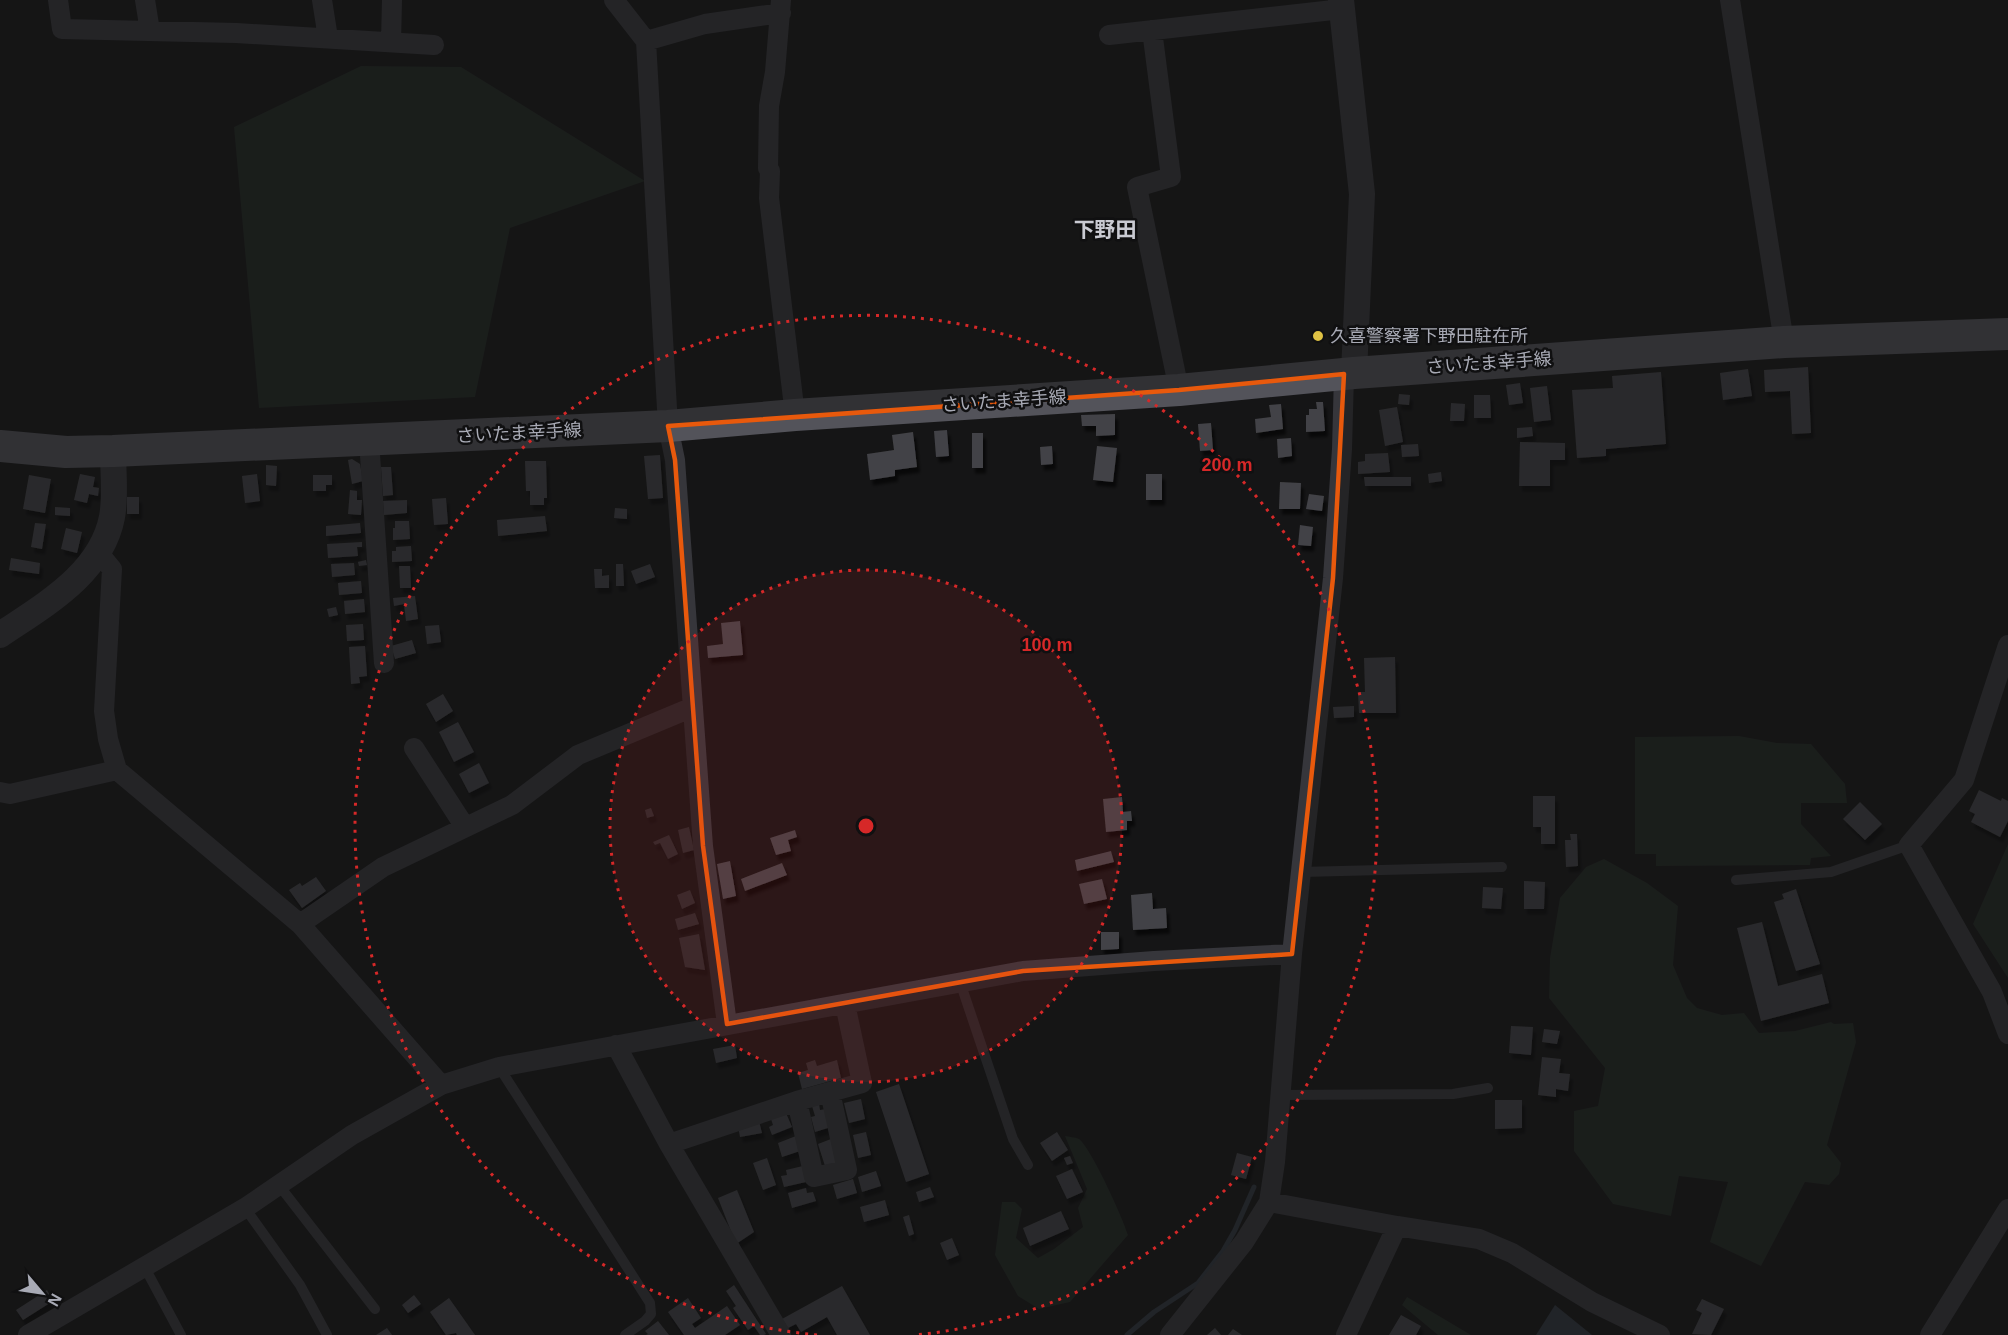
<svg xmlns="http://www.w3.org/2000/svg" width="2008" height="1335" viewBox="0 0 2008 1335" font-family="Arial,'Noto Sans JP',sans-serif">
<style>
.green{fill:#212823}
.water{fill:#2f353e}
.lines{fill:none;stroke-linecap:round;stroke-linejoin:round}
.stream{stroke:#2f353e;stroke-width:5}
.building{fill:#424246;filter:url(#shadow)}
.service{stroke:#36363b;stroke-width:10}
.minor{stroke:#36363b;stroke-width:20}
.tertiary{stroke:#36363b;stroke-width:26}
.primary{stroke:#53535a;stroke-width:32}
.marked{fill:none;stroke:#e8590c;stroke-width:4.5;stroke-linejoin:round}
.ring{fill:none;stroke:#d62828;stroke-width:3;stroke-dasharray:3 6}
.poi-dot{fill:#dfc244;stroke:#101011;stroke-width:2}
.labels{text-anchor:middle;stroke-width:5;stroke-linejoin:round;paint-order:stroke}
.poi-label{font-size:18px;fill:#a8aab5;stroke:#101011;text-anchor:start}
.street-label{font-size:18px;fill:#a8aab5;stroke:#101011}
.quarter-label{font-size:21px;font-weight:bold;fill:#c9cad2;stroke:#101011}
.centre{fill:#d62828;stroke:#101011;stroke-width:3}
.ring-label{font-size:18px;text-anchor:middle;font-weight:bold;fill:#d62828;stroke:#101011;stroke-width:5;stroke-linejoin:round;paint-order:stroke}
</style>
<defs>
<filter id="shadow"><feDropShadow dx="3" dy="5.5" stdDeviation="1.5" flood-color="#0009"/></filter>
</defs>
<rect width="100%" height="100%" fill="#151516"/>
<!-- green -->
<path class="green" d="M361 66 461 67 645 181 510 228 475 397 259 408 234 127Z
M1739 736 1777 743 1811 744 1845 784 1847 803H1801V824L1831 856 1811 858 1810 865 1656 866V854H1635V737Z
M2008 844V978L1973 924Z
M1604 859 1647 883 1678 906 1673 965 1687 998 1697 1008 1722 1015 1744 1013 1759 1033 1795 1031 1831 1022 1834 1024 1853 1023 1856 1042 1827 1145 1841 1163 1839 1174 1829 1185 1805 1182 1761 1266 1710 1242 1728 1182 1679 1176 1671 1216 1613 1204 1574 1151V1111L1598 1106 1605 1068 1549 998 1550 958 1560 898 1586 867Z
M1065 1136C1069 1137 1075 1137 1079 1139 1091 1148 1123 1218 1128 1235L1070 1302 1039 1309 1018 1296 995 1255 1002 1202H1015L1022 1209 1016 1238 1038 1258 1054 1249 1083 1227 1078 1208 1087 1189Z
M1407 1297 1471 1335H1438L1402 1305Z"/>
<!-- water -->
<path class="water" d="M1555 1305 1592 1335H1536Z"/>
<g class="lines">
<!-- stream -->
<path class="stream" d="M1127 1335 1154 1312 1198 1283 1223 1251 1235 1230 1254 1187"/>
</g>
<!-- building -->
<path class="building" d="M1808 367 1811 433 1792 434 1790 391 1765 392 1764 370Z
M1748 369 1752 396 1723 400 1720 373Z
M1661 372 1666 444 1606 449V456L1577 458 1572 390 1613 388 1612 376Z
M1520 383 1523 403 1509 405 1506 385Z
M1547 386 1551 420 1534 422 1530 388Z
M1399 394 1410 395 1409 405 1398 404Z
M1474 395H1490L1491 418H1474Z
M1316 402H1323L1325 431 1306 432V415H1309V409H1317Z
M1451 403 1465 404 1464 421H1450Z
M1281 404 1283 429 1256 433 1255 419 1271 417 1269 405Z
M1397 407 1403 442 1385 446 1379 410Z
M1115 414V435L1096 436V426H1082L1081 415Z
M1211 423 1213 450 1200 451 1198 424Z
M1532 427 1533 436 1517 438V428Z
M947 430 949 456 936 457 934 431Z
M913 432 917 467 895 470V476L870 480 867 454 894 450 892 435Z
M972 433H983V468H972Z
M1291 438 1292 456 1278 458 1277 439Z
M1520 442 1565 443V460H1550V486H1519Z
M1418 444 1419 456 1402 457 1401 445Z
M1052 446 1053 464 1041 465 1040 447Z
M1097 446 1117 448 1113 482 1093 480Z
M1388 453 1390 472 1358 474V462L1365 461V454Z
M660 455 663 498 648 499 644 456Z
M352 459 360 464 363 481 352 484 348 460Z
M525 461H546L547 498H544V505H530V491H526Z
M266 465 277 466 276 486 266 485Z
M381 467H391L393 495 383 496Z
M1441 472 1442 481 1429 483 1428 474Z
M80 474 95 477 93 487 99 488 98 496 89 494 87 503 74 500Z
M257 474 260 501 245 503 242 476Z
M1146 474H1162V500H1146Z
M29 475 51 479 45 513 23 509Z
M313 475H332V485H326V491H313Z
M1364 477H1411V486H1365Z
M1280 482 1301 483 1300 509H1279Z
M350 490 357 491V500H362L361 515 348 514Z
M1309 494 1324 496 1322 511 1306 509Z
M127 497H139V514H127Z
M446 498 448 524 434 525 432 499Z
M407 500V513L384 515 383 501Z
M55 507 70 508V516L55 515Z
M615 508 627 509V519L614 518Z
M545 516 547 531 498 536 497 520Z
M395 521H409L410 539 393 540V528H395Z
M35 523 46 524 42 549 31 547Z
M360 523 361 533 326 536V526Z
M1300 525 1313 527 1311 546 1298 545Z
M66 528 82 532 77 553 61 549Z
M362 542V547H357L358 556 328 558 327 544Z
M411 546 412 561 392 562V551H396V547Z
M11 558 40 563 39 574 9 570Z
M366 560 367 565 359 566 358 562Z
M354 563 355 575 332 577 331 564Z
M616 564H623L624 586H616Z
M650 564 655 577 636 584 631 571Z
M399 566H410L411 588H400Z
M594 569H602V576L609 575V588H595Z
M361 581 362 593 339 595 338 583Z
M415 596 418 619 406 621 404 604 394 606 393 598Z
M364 599 365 612 345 614 344 601Z
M336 607 338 615 329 617 327 609Z
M740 621 743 655 708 658 707 646 723 644 721 623Z
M363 624 364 640 347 641 346 625Z
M439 625 441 642 427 644 425 626Z
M412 640 416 653 395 659 391 646Z
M365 646 367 676 359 677 360 683 351 684 349 647Z
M1395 657 1396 713H1359L1358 692H1365L1364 658Z
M443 694 453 711 436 722 426 704Z
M1354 706V717L1334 718 1333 707Z
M458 722 474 752 454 762 439 732Z
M479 763 489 783 469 793 459 774Z
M1979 790 2001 801 2002 798 2008 801V821L2000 837 1971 822 1975 814 1969 811Z
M1533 796H1555V844H1541V827H1533Z
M1122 797 1123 812 1131 811 1132 821H1127V830L1106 832 1103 799Z
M1860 802 1882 824 1865 840 1843 819Z
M651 808 654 816 647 818 645 810Z
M689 827 694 850 683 853 678 830Z
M795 830 797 837 788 840 791 851 776 855 770 838Z
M1570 834H1577L1578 866 1566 867 1565 840H1571Z
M669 835 678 854 668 859 660 843 655 845 653 842Z
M1111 851 1114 862 1077 871 1075 860Z
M730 861 736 896 723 899 717 864Z
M782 863 787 875 745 891 741 879Z
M316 877 326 891 302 908 289 890 300 883 302 886Z
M1102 879 1107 899 1084 904 1079 884Z
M1524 881 1545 882 1544 909H1524Z
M1483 887 1503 888 1501 909 1482 908Z
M1796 889 1820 964 1796 971 1774 902 1784 899 1782 894Z
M690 890 695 903 682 909 677 895Z
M1152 893 1153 909 1166 908 1167 928 1133 930 1131 895Z
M695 913 699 924 678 930 675 919Z
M1762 922 1778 986 1822 974 1829 1003 1761 1021 1737 928Z
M1101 932H1119V949L1101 950Z
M699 934 705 970 685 967 679 938Z
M1511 1026 1533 1027 1531 1055 1509 1053Z
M1544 1029 1560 1031 1557 1044 1542 1042Z
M735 1045 737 1058 716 1063 713 1049Z
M1542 1057 1561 1059 1559 1073 1570 1074 1568 1091 1556 1089V1097L1538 1095Z
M815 1060 817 1066 837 1060 841 1078 802 1089 798 1073 808 1070 806 1063Z
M899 1084 929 1174 906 1182 876 1092Z
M861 1099 865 1119 849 1123 844 1103Z
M1495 1100H1522V1128L1495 1129Z
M819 1104 820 1110 826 1109 831 1127 815 1132 811 1117 815 1116 812 1106Z
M786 1113 792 1127 772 1135 769 1127 773 1125 771 1119Z
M759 1121 762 1133 740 1137 738 1126Z
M866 1132 871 1155 858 1158 853 1135Z
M1057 1132 1068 1150 1052 1161 1040 1143Z
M796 1136 800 1151 782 1157 778 1143Z
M831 1139 838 1162 825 1166 818 1144Z
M1237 1153 1252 1157 1246 1179 1231 1175Z
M1070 1156 1073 1163 1067 1165 1064 1158Z
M767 1158 776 1185 763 1190 753 1163Z
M803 1166 806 1182 784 1187 781 1176 787 1175 786 1170Z
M1072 1169 1083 1192 1067 1199 1056 1176Z
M876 1171 881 1186 862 1192 858 1177Z
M853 1179 857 1193 837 1199 833 1185Z
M930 1187 934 1197 919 1202 916 1192Z
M806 1188 807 1193 813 1192 816 1201 792 1208 788 1193Z
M737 1190 754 1232 736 1244 718 1198Z
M885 1200 889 1215 864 1222 860 1207Z
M1061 1211 1069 1229 1030 1246 1023 1228Z
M909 1215 914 1234 909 1236 903 1217Z
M952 1238 959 1255 947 1260 940 1243Z
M734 1285 766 1334 764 1335H760L754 1326 748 1330 733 1308 736 1306 726 1291Z
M842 1286 870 1335H837L827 1317 801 1332 796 1324 788 1328 782 1319Z
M47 1290 53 1301 23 1320 16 1310Z
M414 1295 421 1304 408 1313 402 1305Z
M449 1298 475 1335H457L456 1333 446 1335 430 1312Z
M688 1298 701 1318 692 1324 695 1328 727 1306 740 1325 725 1335H684L668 1312Z
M1702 1299 1724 1309 1711 1335 1692 1334 1702 1313 1696 1310Z
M1401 1315 1421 1326 1416 1335H1389Z
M658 1321 669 1335H646L648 1334 645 1331Z
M387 1328 392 1335H376Z
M1215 1328 1221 1335H1207Z
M1233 1329 1242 1335H1228Z"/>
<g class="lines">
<!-- service -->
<path class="service" d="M1301 872 1502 867
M1736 880 1831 872 1909 845
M960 982 1013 1139 1028 1165
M499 1067 650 1303 651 1314 645 1321 625 1335
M1280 1095 1453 1094 1488 1088
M278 1184 375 1309
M245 1208 300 1285 327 1335
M144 1266 181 1335"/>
<!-- minor -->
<path class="minor" d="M58 0 62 29 236 33 434 45
M145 0 150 31
M322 0 328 38
M614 0 646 41 668 426 675 460 703 846 727 1024
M781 0 775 72 769 106 768 168 770 171 769 198 795 415
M1730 0 1784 342
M1152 30 1171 177 1137 187 1179 390
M1109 35 1342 9
M646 41 705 24 781 13
M391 42 392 0
M369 440 384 663
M98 552 112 569 104 711 108 739 117 770 300 924 441 1085
M2008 645 1964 780 1909 845 1992 992 2008 1034
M414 748 465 827
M0 792 10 794 117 770
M300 924 383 867 512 805 578 755 693 707
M616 1045 669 1144 781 1335
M797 1101 814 1177 847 1170 830 1092
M669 1144 797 1101 862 1083 845 1004
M1269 1202 1397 1226 1479 1239 1512 1253 1592 1302 1660 1335
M28 1335 245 1208 352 1135 441 1085 499 1067 1023 971 1154 961 1292 954
M1170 1335 1244 1242 1269 1202 1275 1162 1292 954 1333 578 1342 449 1344 374
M1346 1335 1397 1226
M1930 1335 2008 1209"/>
<!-- tertiary -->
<path class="tertiary" d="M1341 0 1362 194 1354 373
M0 635C44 605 101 574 112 517 116 496 113 472 113 451"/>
<!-- primary -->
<path class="primary" d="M0 446 66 452 113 451 668 426 795 415 1179 390 1354 373 1784 342 2008 334"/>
</g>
<!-- marked area -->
<path d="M0 0H2008V1335H0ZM1344 374 1333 578 1292 954 1023 971 727 1024 703 846 675 460 668 426 1179 390Z" fill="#151516" fill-opacity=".55" fill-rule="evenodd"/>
<path class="marked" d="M1344 374 1333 578 1292 954 1023 971 727 1024 703 846 675 460 668 426 1179 390Z"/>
<!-- distance rings -->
<circle cx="866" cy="826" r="256" fill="#d62828" fill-opacity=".12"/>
<g class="ring">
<circle cx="866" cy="826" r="256"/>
<path d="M817 1335A511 511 0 1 1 915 1335"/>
</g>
<!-- markers -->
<circle class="poi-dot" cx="1318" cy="336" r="6"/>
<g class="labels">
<!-- poi labels -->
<g class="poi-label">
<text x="1330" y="342">久喜警察署下野田駐在所</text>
</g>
<!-- street labels -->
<g class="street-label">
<text transform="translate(1489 363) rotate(-4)" y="6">さいたま幸手線</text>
<text transform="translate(1004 401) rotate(-4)" y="6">さいたま幸手線</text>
<text transform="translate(519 433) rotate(-3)" y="6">さいたま幸手線</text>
</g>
<!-- quarter labels -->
<g class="quarter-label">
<text x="1105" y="237">下野田</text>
</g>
</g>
<circle cx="866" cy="826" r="9" class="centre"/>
<g class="ring-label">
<text x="1227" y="471">200 m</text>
<text x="1047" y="651">100 m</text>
</g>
<!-- north arrow -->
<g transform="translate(42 1293) rotate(119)" stroke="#101011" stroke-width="4.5" paint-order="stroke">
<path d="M0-4.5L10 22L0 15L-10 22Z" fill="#a8aab5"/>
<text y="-9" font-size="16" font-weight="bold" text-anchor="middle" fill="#a8aab5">N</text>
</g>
</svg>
